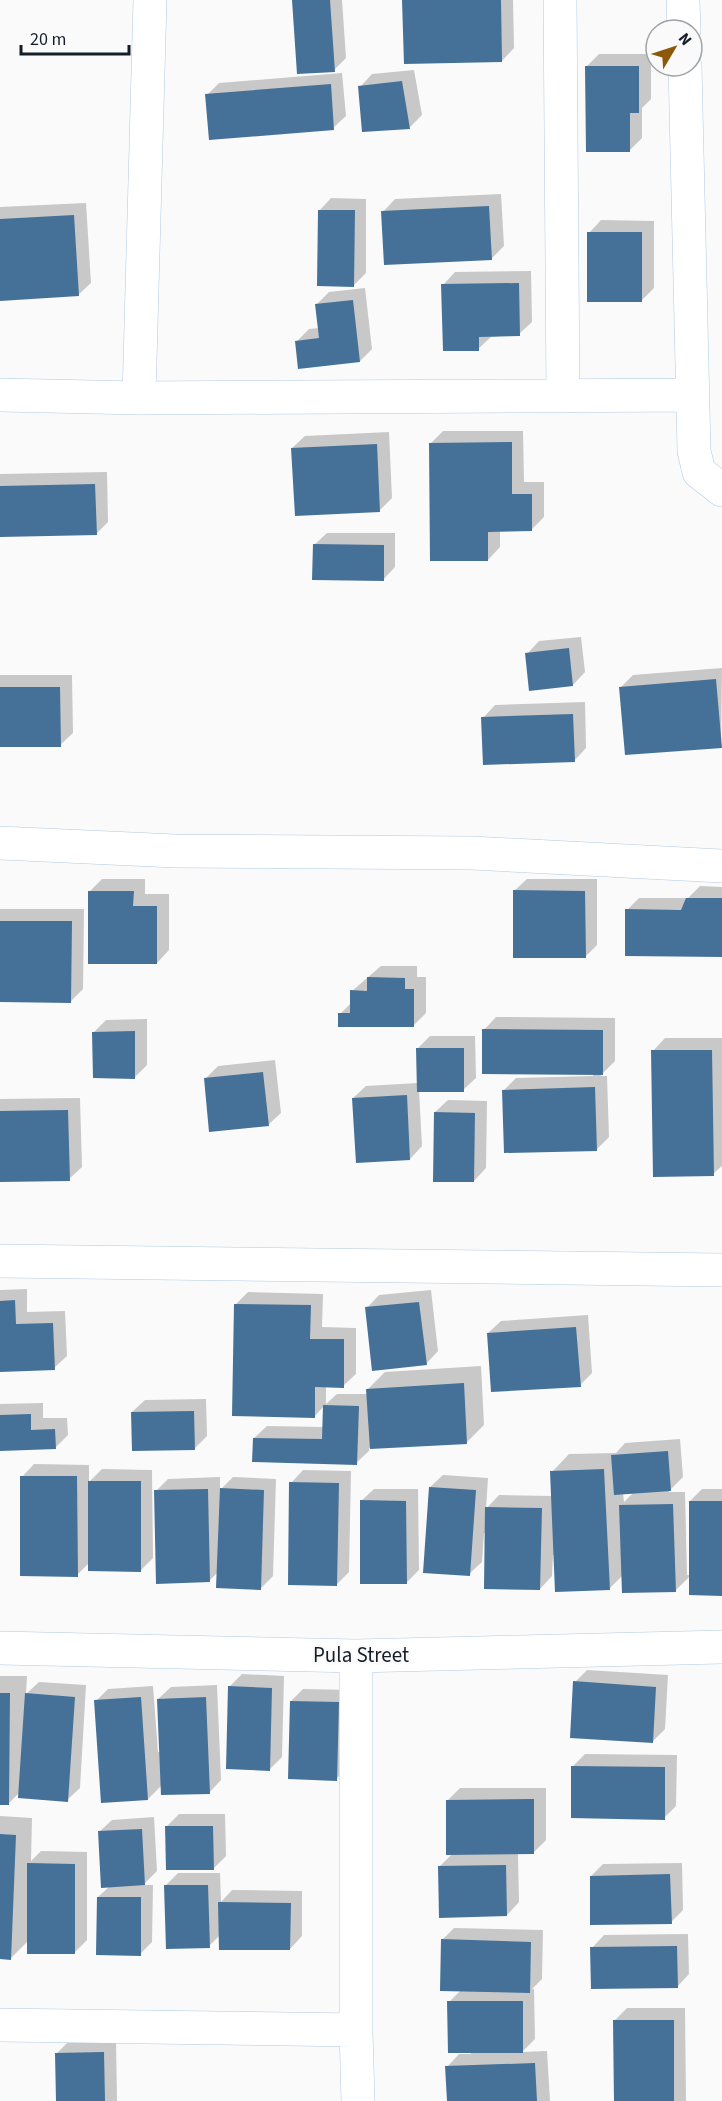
<svg xmlns="http://www.w3.org/2000/svg" width="722" height="2101" viewBox="0 0 722 2101" font-family="'Source Sans 3',sans-serif">
<style>
.shadow{fill:#0003;fill-rule:evenodd}
.building{fill:#457097}
.lines{fill:none;stroke-linecap:round;stroke-linejoin:round}
.street-casing{stroke:#b1cae2;stroke-width:34}
.street{stroke:#fff;stroke-width:33}
.labels{text-anchor:middle;stroke-width:5;stroke-linejoin:round;paint-order:stroke}
.street-label{font-size:21px;fill:#151e27;stroke:#fafafa}
</style>
<rect width="100%" height="100%" fill="#fafafa"/>
<!-- shadow -->
<path class="shadow" d="M294 0H342L346 58 334 70Z
M404 0H513L514 48 502 61Z
M599 54H651V99L642 108V138L630 150 586 67Z
M414 70 422 115 410 127 360 87 372 74Z
M342 73 346 116 333 128 207 95 219 83Z
M501 194 504 246 491 259 383 212 395 199Z
M331 198 366 199V273L354 285 319 211Z
M86 203 91 283 78 295 0 299V207Z
M601 220 654 221V288L641 301 589 233Z
M531 271 532 322 519 334 491 337 478 349 443 285 455 272Z
M365 288 372 349 360 361 297 341 309 329 320 328 317 304 329 292Z
M443 431H523L524 482H544V517L531 530H500V547L488 560 430 444Z
M389 432 392 498 380 510 292 448 305 436Z
M107 472 108 522 96 534 0 535V474Z
M327 533H395V567L383 580 314 545Z
M581 637 585 672 573 685 527 654 539 641Z
M722 668 721 746 621 687 633 675Z
M0 675H72L73 733 60 745H0Z
M585 702 586 748 574 761 483 718 495 705Z
M102 879H145V894H169V950L157 963 89 892Z
M527 879H597V945L585 957 514 891Z
M700 886 722 887V956L627 910 639 898H688Z
M0 909H84L83 989 71 1001H0Z
M381 966H417V977H426V1013L413 1026 340 1014 352 1002V991Z
M496 1017 615 1018V1061L600 1076H607L609 1137 597 1149 504 1090 516 1078 593 1076V1073L484 1030Z
M147 1019V1065L135 1077 94 1032 106 1020Z
M430 1036H475L476 1078 463 1090H419L422 1146 410 1159 353 1098 366 1086 418 1083 417 1049Z
M665 1038H722V1166L713 1174 653 1051Z
M275 1060 281 1113 268 1125 205 1079 218 1066Z
M80 1098 82 1167 69 1179 0 1180V1099Z
M448 1100 487 1101 486 1168 474 1181 435 1112Z
M27 1289V1312L65 1311 67 1356 54 1368 0 1371V1290Z
M431 1290 438 1351 426 1364 367 1308 379 1295Z
M248 1292 323 1294 322 1327 356 1328V1374L343 1386H326V1404L337 1394H368V1389L385 1372 481 1366 484 1425 467 1442 369 1448V1451L356 1463 254 1438 267 1426 324 1427V1406L314 1417 235 1305Z
M588 1315 592 1373 580 1385 488 1333 501 1321Z
M206 1399 207 1436 195 1448 132 1412 145 1400Z
M43 1403V1418H67L68 1435 55 1448 0 1449V1404Z
M680 1439 683 1477 668 1492H685L687 1575H690V1501L702 1489H722V1594L690 1576 675 1591 622 1576 609 1589 555 1555H553L552 1576 540 1589 487 1533H484L482 1562 469 1574 430 1487 443 1475 488 1478 486 1509 499 1495 553 1496 552 1472 569 1454 616 1453 625 1443ZM634 1492 624 1502 623 1493Z
M34 1464 89 1465V1482L102 1469 152 1470 153 1558 141 1570 89 1563 77 1575 22 1477Z
M303 1470 351 1471 349 1572 337 1584 291 1483Z
M220 1477V1490L233 1477 276 1479 273 1576 261 1588 218 1572 209 1581 156 1491 168 1479Z
M374 1489H418L419 1570 406 1583 361 1501Z
M587 1670 668 1675 665 1729 652 1742 575 1682Z
M242 1674 284 1676 282 1757 270 1769 229 1687Z
M0 1676H27L26 1694 39 1682 86 1685 80 1788 67 1800 20 1792 8 1804H0Z
M217 1685 221 1780 209 1793 162 1785 148 1799 96 1701 108 1689 153 1686 158 1752H160L158 1699 171 1687Z
M303 1689 351 1690 348 1767 336 1779 291 1701Z
M585 1754 677 1755 676 1806 664 1818 573 1766Z
M460 1788H546V1840L534 1852 518 1853 519 1902 507 1915 439 1867 453 1853 447 1801Z
M179 1814H225L226 1856 213 1869 167 1826Z
M0 1816 32 1818 31 1861 41 1851 87 1852V1940L74 1953 29 1940 11 1958H0Z
M154 1817 157 1871 143 1885H153L152 1942 140 1954 98 1897 110 1886 99 1832 112 1820Z
M682 1863 683 1910 671 1922 591 1876 603 1864Z
M178 1873H220L221 1902 232 1890 302 1891V1936L290 1949 220 1935 209 1946 165 1886Z
M454 1928 543 1930 542 1979 532 1989H534L535 2039 522 2052 547 2051 550 2101H449L447 2067 459 2054H471L449 2002 461 1990 442 1940Z
M688 1934 689 1974 677 1987 592 1948 604 1935Z
M627 2008H685L686 2101H616L615 2020Z
M116 2040 117 2101H58L56 2054 69 2041Z"/>
<!-- building -->
<path class="building" d="M292 0H330L335 72 297 74Z
M402 0H501L502 62 404 64Z
M585 66H639V113H630V152H586Z
M402 81 410 129 362 132 358 86Z
M331 84 334 130 209 140 205 94Z
M489 206 492 260 384 265 381 211Z
M318 210H355L354 287 317 286Z
M74 215 79 296 0 301V219Z
M587 232H642V302H587Z
M519 283 520 336 479 337V351H443L441 284Z
M353 300 360 362 298 369 295 341 319 338 315 304Z
M512 442V494H532V531L488 532V561H430L429 443Z
M377 444 380 512 295 516 291 448Z
M95 484 97 535 0 537V486Z
M313 544 384 545V581L312 580Z
M569 648 573 686 529 691 525 653Z
M716 679 722 748 625 755 619 687Z
M0 687H60L61 747H0Z
M573 714 575 762 483 765 481 717Z
M513 890 585 891 586 958H513Z
M88 891H134L133 906H157V964H88Z
M686 898H722V957L625 956V909L681 910Z
M0 921H72L71 1003 0 1002Z
M367 977 405 978V989H414V1027H338V1013H350V990L367 991Z
M482 1029 603 1030V1075L482 1074Z
M135 1031V1079L93 1078 92 1032Z
M416 1048H464V1092H417Z
M651 1050H712L714 1176 653 1177Z
M263 1072 269 1126 209 1132 204 1078Z
M595 1087 597 1151 504 1153 502 1090Z
M407 1095 410 1160 356 1163 352 1098Z
M68 1110 70 1181 0 1182V1111Z
M434 1112 475 1113 474 1182H433Z
M15 1300 16 1324 53 1323 55 1370 0 1372V1301Z
M419 1302 427 1365 372 1371 365 1307Z
M234 1304 311 1305 310 1339H344V1388L315 1387V1418L232 1416Z
M576 1327 581 1387 491 1392 487 1333Z
M464 1383 467 1444 370 1449 366 1389Z
M323 1405 359 1406 357 1465 252 1462 253 1438 322 1439Z
M194 1411 195 1450 132 1451 131 1412Z
M31 1414V1430L55 1429 56 1449 0 1451V1415Z
M668 1451 671 1491 614 1495 611 1455Z
M604 1469 610 1590 555 1592 550 1471Z
M20 1476H77L78 1577 20 1576Z
M88 1481H141V1572L88 1571Z
M289 1482 339 1483 337 1586 288 1585Z
M429 1487 476 1490 470 1576 423 1573Z
M220 1488 264 1490 261 1590 216 1588Z
M208 1489 210 1582 156 1584 154 1490Z
M360 1500 406 1501 407 1584H360Z
M689 1501H722V1596L689 1595Z
M673 1504 676 1592 622 1593 619 1505Z
M485 1507 542 1508 540 1590 484 1589Z
M573 1681 656 1687 653 1743 570 1738Z
M228 1686 272 1688 270 1771 226 1769Z
M0 1693H10L9 1805H0Z
M25 1693 75 1697 68 1802 18 1798Z
M141 1697 148 1800 101 1803 94 1700Z
M206 1697 210 1794 161 1795 157 1699Z
M290 1701 339 1702 337 1781 288 1779Z
M571 1766 665 1767V1820L571 1818Z
M534 1799V1854L446 1855V1800Z
M165 1826H213L214 1870H166Z
M142 1829 145 1885 101 1888 98 1831Z
M0 1834 16 1835 11 1960 0 1959Z
M27 1863 75 1864V1954H27Z
M506 1865 507 1916 439 1918 438 1866Z
M670 1874 672 1924 590 1925V1876Z
M164 1885H208L210 1948 166 1949Z
M97 1897H141V1956L96 1955Z
M218 1902 291 1903 290 1950H219Z
M441 1939 531 1942 530 1993 440 1991Z
M677 1946 678 1988 591 1989 590 1947Z
M447 2001H523V2053H448Z
M613 2020H674V2101H614Z
M104 2052 105 2101H56L55 2053Z
M535 2063 537 2101H447L445 2066Z"/>
<g class="lines">
<!-- street casing -->
<g class="street-casing">
<path id="street" d="M560 0 563 396
M683 0 684 30
M685 66 694 451 699 472 722 490
M0 395 139 398 691 395
M139 398 150 0
M0 843 175 851 472 853 722 866
M0 1261 722 1270
M0 1648 356 1656 722 1647
M356 1656V2030L358 2101
M0 2025 356 2030"/>
</g>
<!-- street -->
<use href="#street" class="street"/>
</g>
<g class="labels">
<!-- street labels -->
<g class="street-label">
<text x="361" y="1662">Pula Street</text>
</g>
</g>
<!-- north arrow -->
<g transform="translate(674 48) rotate(51)"><circle r="28" fill="#fafafa" stroke="#9ea2a6" stroke-width="1.5"/>
<path d="M0-4.5L10 22L0 15L-10 22Z" fill="#8e580a"/>
<text y="-9" font-size="16" font-weight="bold" text-anchor="middle" fill="#151e27">N</text>
</g>
<!-- scale -->
<path d="M21 45v9h108v-9" fill="none" stroke="#151e27" stroke-width="3"/>
<text x="30" y="45" font-size="18" fill="#151e27" stroke="#fafafa" stroke-width="4.5" paint-order="stroke">20 m</text>
</svg>
